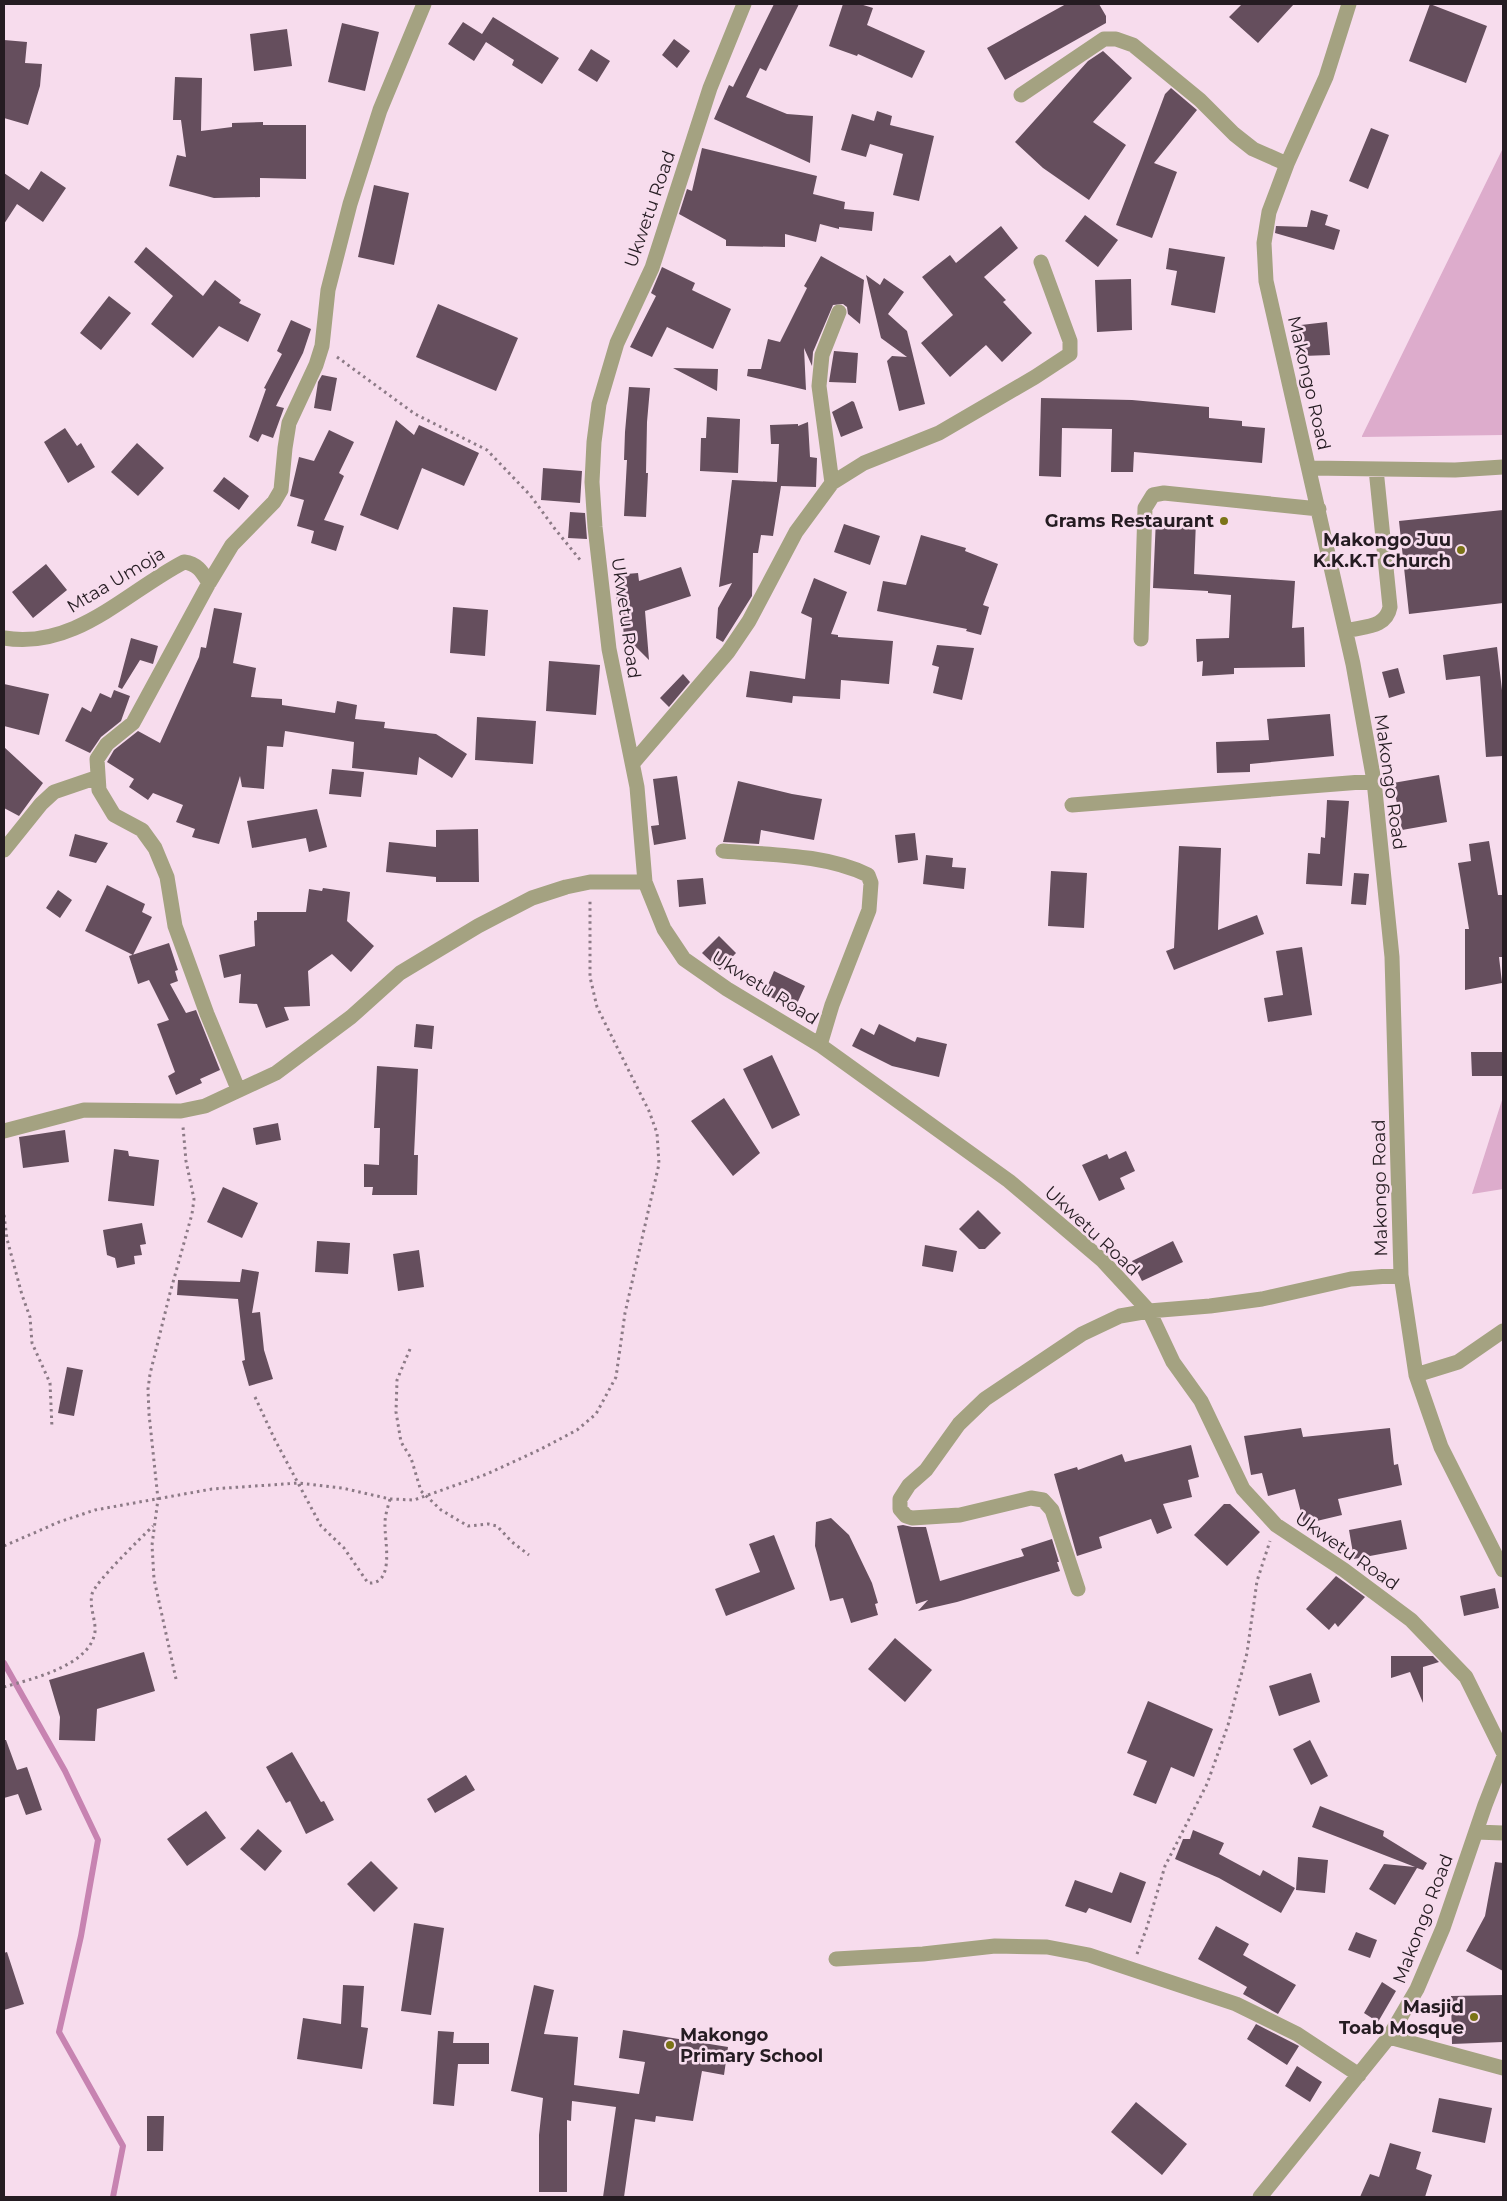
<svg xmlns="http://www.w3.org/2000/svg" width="1507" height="2201" viewBox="0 0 1507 2201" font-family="Montserrat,sans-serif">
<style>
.green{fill:#ddaccc}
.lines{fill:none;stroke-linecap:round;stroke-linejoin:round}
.stream{stroke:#c783b1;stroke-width:6}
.building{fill:#654e5d}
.path{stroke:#8c7a86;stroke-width:3;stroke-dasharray:2.5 4;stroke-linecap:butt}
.minor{stroke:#a4a281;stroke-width:15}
.poi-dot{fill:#7b7417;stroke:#f7dced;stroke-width:2}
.labels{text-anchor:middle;stroke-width:5;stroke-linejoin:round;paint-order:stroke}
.street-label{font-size:18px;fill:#251c22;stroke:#f7dced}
.poi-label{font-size:18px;font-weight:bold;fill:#251c22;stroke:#f7dced;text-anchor:end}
</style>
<rect width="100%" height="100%" fill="#f7dced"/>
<!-- green -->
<path class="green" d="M1503 148V435L1362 437V436Z
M1503 1097V1189L1472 1194Z"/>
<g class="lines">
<!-- stream -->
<path class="stream" d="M4 1663 65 1771 98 1840 81 1936 59 2032 123 2146 113 2197"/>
</g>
<!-- building -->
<path class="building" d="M774 4H799L766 71 760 68 746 97 787 114 813 116 810 163 714 119 729 85 733 87Z
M843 4H860L873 8 867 25 925 51 912 78 858 54 857 56 829 46Z
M1066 4H1099L1106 16V23L1005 80 987 48Z
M1242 4H1294L1258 43 1229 17Z
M1430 4 1487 26 1466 83 1409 61Z
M493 17 559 58 542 84 512 65 514 60 486 42 474 61 448 44 463 22 482 34Z
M342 23 379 32 365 91 328 82Z
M287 29 292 66 254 71 250 34Z
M674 39 690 51 677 68 662 55Z
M4 40 27 42 25 63 42 64 40 86 28 125 4 118Z
M591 49 610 61 597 82 578 70Z
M1103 51 1132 78 1093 122 1126 145 1089 200 1043 168 1015 142 1088 61Z
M175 77 202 78 201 131 232 127V123L263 122V125H306V179L260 178V197L214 198 169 186 177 155 186 157 181 120H173Z
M1171 88 1197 110 1154 163 1177 172 1152 238 1116 225 1165 94Z
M877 111 892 116 890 125 934 136 919 201 893 195 903 154 870 144 866 157 841 150 852 114 874 121Z
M1371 128 1389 135 1368 189 1349 181Z
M702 148 817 176 813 194 845 202 844 209 874 212 872 231 839 227V229L820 224 816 242 785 234V247L726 246V240L679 214 687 189 692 191Z
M41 171 66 188 43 222 17 204 4 224V173L29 190Z
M374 185 409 193 394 265 358 257Z
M1311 210 1328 215 1325 225 1340 230 1334 250 1275 233 1276 226 1307 227Z
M1085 215 1118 240 1098 267 1065 241Z
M1001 226 1018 248 984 277 1006 300 1003 302 1032 333 1002 362 986 345 950 377 921 343 953 315 922 277 950 255 956 263Z
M146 247 203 296 215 280 241 300 239 303 261 314 248 342 219 326 193 358 151 324 173 296 134 262Z
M1169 248 1225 257 1215 313 1171 305 1177 271 1166 269Z
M821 256 864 280 860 324 848 314 847 307 843 304 833 305 813 352 812 366 804 348 806 390 747 376 748 369H761L768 339 780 342 807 288 804 286Z
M662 267 695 283 692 290 731 309 713 349 667 327 652 357 630 347 656 296 651 293Z
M866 275 880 285 884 278 904 292 888 314 907 331 925 404 899 411 887 361 892 356 907 357 881 338Z
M1131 279 1132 330 1097 332 1095 280Z
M109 296 131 313 101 350 80 333Z
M438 304 518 338 496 391 416 357Z
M291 320 311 329 303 353 276 406 284 408 273 438 262 434 258 442 249 437 266 389 264 388 282 354 277 351Z
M1327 322 1330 355 1303 356 1301 325Z
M834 351 858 353 856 383 829 382Z
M673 368 718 369 717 391Z
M322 375 337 378 331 411 314 408 318 382Z
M629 387 650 388 647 422 646 473H648L646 517 624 516 627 460H624L625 432Z
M1041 398 1132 400 1209 407V418L1242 421V426L1265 428 1262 463 1134 452 1133 472H1111L1112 429 1062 428 1061 477 1039 476Z
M852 401 854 402 863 428 841 437 832 412Z
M707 417 740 419 738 473 700 471 701 438H706Z
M396 420 414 435 419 425 479 453 464 486 422 468 398 530 360 515Z
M808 422 810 457 817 458 816 487 781 486 773 536 761 535 758 553H753L752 596 723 642 716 638 718 608 732 583 719 587 732 480 777 482 779 444H771L770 425 798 424V426Z
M65 428 77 446 81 443 95 467 68 483 44 442Z
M329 430 354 442 339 473 344 476 324 520 344 526 336 551 311 543 314 531 297 526 304 500 290 496 299 457 314 461Z
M137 443 164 468 138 496 111 472Z
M543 468 582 471 580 503 541 500Z
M224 477 249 496 239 510 213 491Z
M1503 510V603L1409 614 1399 521Z
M570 512 585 513 587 539 568 538Z
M1156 518 1196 520 1194 574 1295 581 1292 628 1304 627 1305 667 1234 668V674L1202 676 1203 661 1197 662 1196 639 1229 638 1231 595 1208 593V591L1153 588Z
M844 524 880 536 870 565 834 552Z
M921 535 966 548 965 551 998 564 983 605 989 607 981 635 966 631 967 629 877 611 883 581 906 585Z
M46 564 67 590 33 618 12 592Z
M681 567 691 596 645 611 649 660 635 646 625 647 621 604H617L615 575 638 573 639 581Z
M814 578 847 592 831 634 838 635V637L893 641 889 684 841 680 840 699 793 696 792 703 746 697 750 671 805 679 812 618 801 613Z
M453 607 488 610 485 656 450 653Z
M214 608 242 613 233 663 256 668 251 697 282 699V705L335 713 337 701 357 705 355 719 385 722 384 728 436 734 467 754 452 778 419 757 417 775 352 768 354 742 285 731 283 747 267 746 264 789 242 787 240 776 219 844 192 837 195 829 176 822 183 805 153 793 148 800 129 787 134 779 107 762 114 750 138 731 160 743 199 657 201 647 206 648Z
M131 638 158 646 153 664 140 660 122 689 118 687Z
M937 645 974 648 962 700 933 693 939 667 932 665Z
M1497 647 1503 699V756L1486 757 1480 676 1446 680 1443 655Z
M549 661 600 665 596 715 546 711Z
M1398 668 1405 693 1389 698 1382 672Z
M683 674 690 682 669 707 660 698Z
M4 684 49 694 39 735 4 726Z
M114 690 130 696 121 721 101 737 90 753 65 741 82 707 91 712 100 693 111 698Z
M1330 714 1334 756 1250 764V772L1217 773 1216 742 1269 740 1267 719Z
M477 717 536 721 533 764 475 760Z
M4 747 43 783 19 816 4 808Z
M332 769 364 772 361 797 329 794Z
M1439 775 1447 822 1402 830 1393 783Z
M677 776 686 839 654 845 651 826 659 825 653 779Z
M738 781 792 794 822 799 814 840 761 830 759 844 723 842Z
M1327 800 1349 801 1342 886 1306 884 1308 853 1320 854 1321 837 1325 838Z
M317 809 327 847 309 852 306 838 252 848 247 821Z
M478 829 479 882H436V877L386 872 389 842 436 847V830Z
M915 833 918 860 898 863 895 835Z
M75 834 108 843 96 863 69 856Z
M1489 841 1498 895H1503V957H1499L1502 983 1465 990V929H1469L1458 863 1471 861 1469 844Z
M1179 846 1221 848 1218 930 1257 915 1264 934 1174 970 1166 951 1174 948Z
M926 855 953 858 952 867 966 868 964 889 923 884Z
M1051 871 1087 873 1084 928 1048 926Z
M1354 873 1369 874 1366 905 1351 904Z
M703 878 706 904 679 907 677 880Z
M107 885 145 904 142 912 152 917 133 955 85 931Z
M323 888 350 892 347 921 374 946 351 972 332 954 308 971 310 1006 284 1007 289 1020 266 1028 257 1004 239 1003 241 974 224 978 219 955 255 946 254 921 257 920V912H306L309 889 322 891Z
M58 890 72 900 60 918 46 908Z
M719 936 736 953 720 970 702 953Z
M169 943 178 970 175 971 178 981 170 984 186 1013 196 1010 220 1070 200 1079 202 1083 176 1095 168 1076 175 1072 157 1024 169 1020 149 980 138 984 129 956Z
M1302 947 1312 1015 1268 1022 1264 998 1283 995 1276 951Z
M774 971 805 986 795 1008 764 994Z
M416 1024 434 1026 432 1049 414 1047Z
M879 1024 915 1042 917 1037 947 1044 939 1077 892 1066 852 1046 861 1028 874 1035Z
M1471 1052H1503V1076H1472Z
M772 1055 800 1115 772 1129 743 1069Z
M377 1066 418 1069 414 1155H418L417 1195H372L373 1187H364V1164L379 1165 380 1128H374Z
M724 1098 760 1153 733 1176 691 1121Z
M278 1123 281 1140 256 1145 253 1128Z
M65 1130 69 1162 23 1168 19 1137Z
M114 1149 128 1151 129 1156 159 1160 154 1206 108 1201Z
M1126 1151 1135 1171 1120 1178 1125 1189 1099 1201 1082 1165 1107 1154 1109 1159Z
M223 1187 258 1203 242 1238 207 1222Z
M978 1210 1001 1233 985 1249H979L959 1229Z
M142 1223 146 1244 140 1245 142 1255 134 1256 135 1264 117 1268 115 1258 107 1255 103 1230Z
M317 1241 350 1243 348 1274 315 1272Z
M1173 1241 1183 1262 1142 1281 1132 1261Z
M925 1245 957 1251 953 1272 922 1266Z
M419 1250 424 1287 398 1291 393 1254Z
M242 1269 259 1272 252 1313 260 1312 264 1350 273 1379 249 1386 242 1361 245 1360 238 1299 177 1295 178 1280 240 1282Z
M67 1367 83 1370 74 1416 58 1413Z
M1301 1428 1303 1437 1390 1428 1394 1465 1398 1464 1402 1485 1338 1499 1342 1515 1304 1524 1295 1489 1268 1496 1262 1473 1251 1475 1244 1436Z
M1191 1445 1199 1477 1188 1480 1192 1497 1163 1504 1172 1528 1157 1534 1151 1519 1099 1537 1102 1548 1077 1556 1054 1474 1077 1467 1078 1470 1122 1454 1125 1462Z
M1224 1504H1230L1260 1532 1227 1566 1194 1535Z
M831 1518 849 1535 872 1583 878 1603 875 1604 878 1615 851 1623 843 1598 830 1601 815 1546 816 1522Z
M1401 1520 1407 1549 1354 1559 1349 1530Z
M903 1525 912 1527H926L940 1581 1024 1556 1021 1549 1052 1539 1059 1562H1057L1060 1571 957 1602 918 1611 928 1600 916 1604 897 1526Z
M774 1535 795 1589 726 1616 715 1589 760 1572 749 1544Z
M1336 1576 1365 1597 1338 1627 1335 1623 1329 1630 1306 1609Z
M1495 1588 1499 1608 1464 1616 1460 1596Z
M895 1638 932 1670 905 1702 868 1669Z
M144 1652 155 1691 97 1709 95 1741 59 1740 60 1717 49 1680Z
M1391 1656H1433L1439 1662 1423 1667V1703L1410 1672 1391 1678Z
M1311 1673 1320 1702 1279 1716 1269 1686Z
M1148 1701 1213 1729 1194 1777 1171 1767 1156 1804 1133 1795 1147 1761 1127 1753Z
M4 1740H6L17 1770 27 1767 42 1810 26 1815 18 1794 4 1798Z
M1310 1740 1328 1776 1311 1785 1293 1749Z
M292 1752 321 1802 324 1801 334 1820 306 1834 290 1801 286 1803 266 1767Z
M466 1775 475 1790 435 1813 427 1799Z
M1320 1806 1384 1831 1383 1836 1427 1863 1423 1870 1417 1868 1395 1905 1369 1889 1384 1864 1415 1867 1312 1827Z
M206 1811 226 1838 187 1866 167 1839Z
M258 1829 282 1851 265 1871 240 1849Z
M1193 1830 1224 1843 1219 1854 1260 1876 1263 1870 1295 1888 1281 1913 1219 1878 1175 1859 1183 1839H1190Z
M1298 1857 1328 1860 1325 1893 1296 1890Z
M371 1861 398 1888 374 1912 347 1884Z
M1495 1862 1503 1863V1971L1466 1951 1485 1916Z
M1120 1872 1146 1882 1131 1923 1089 1908 1086 1913 1065 1906 1075 1880 1112 1893Z
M414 1923 444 1928 431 2015 401 2011Z
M1216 1926 1249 1944 1243 1955 1296 1985 1278 2014 1243 1994 1247 1987 1198 1959Z
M1356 1932 1377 1940 1370 1958 1348 1950Z
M7 1952 24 2004 4 2010V1953Z
M1382 1982 1396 1991 1378 2022 1364 2013Z
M343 1985 364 1986 361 2027 368 2028 362 2069 297 2059 303 2018 341 2024Z
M534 1985 554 1990 544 2034 578 2037 574 2085 639 2094 645 2062 619 2058 623 2030 728 2047 724 2075 702 2071 693 2121 656 2116 655 2122 635 2119 624 2197H603L616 2107 572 2101 571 2121 567 2120V2192H539V2135L543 2098 511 2091Z
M1503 1995V2042L1452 2044 1451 1996Z
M1256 2024 1299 2046 1287 2065 1247 2039Z
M438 2031 454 2032 453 2043H489V2064H458L454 2106 433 2104Z
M1297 2066 1322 2082 1310 2102 1285 2086Z
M1439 2098 1492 2108 1485 2143 1432 2132Z
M1136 2102 1187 2144 1162 2175 1111 2132Z
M147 2116H164L163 2151H147Z
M1390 2143 1421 2152 1416 2169 1432 2175 1425 2197H1360L1370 2174 1379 2177Z"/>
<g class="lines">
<!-- path -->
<path class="path" d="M337 357 415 414 487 450 530 495 555 529 581 561
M4 1215 7 1239 22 1295 30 1317 32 1343 50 1383 52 1428
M410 1349 397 1380 396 1412 401 1442 411 1458 421 1491 441 1510 468 1526 488 1524 497 1526 512 1542 529 1555
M255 1397 275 1440 321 1526 344 1548 368 1583C396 1585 384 1539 385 1523 385 1515 388 1507 390 1499
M4 1546 59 1522 95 1510 212 1489 299 1483 342 1488 390 1499 414 1500 487 1474 541 1449 577 1430 596 1414 616 1377 625 1313 659 1164 657 1133 649 1111 597 1007 590 977V900
M176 1679 154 1579 152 1545 158 1499 149 1414 148 1389 150 1374 170 1293 192 1214 194 1199 186 1161 183 1127
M4 1687C31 1679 90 1666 95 1632 96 1620 89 1607 92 1594 96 1581 141 1538 153 1526
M1137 1954 1147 1927 1165 1866 1207 1784 1228 1725 1247 1653 1257 1581 1270 1541"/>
<!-- minor -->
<path class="minor" d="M744 4 710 88 652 268 617 343 599 404 594 442 592 482 595 527 609 649 637 787 645 882 664 929 684 959 727 989 820 1045 1009 1181 1102 1260 1149 1311 1173 1362 1201 1401 1243 1489 1276 1525 1344 1570 1411 1620 1466 1677 1503 1752
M1349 4 1326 77 1287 164 1269 212 1264 243 1266 281 1353 664 1374 781 1392 957 1401 1275 1416 1375 1441 1447 1503 1570
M1021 95 1104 39H1116L1133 45 1200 100 1234 134 1253 149 1287 164
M1310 468 1455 470 1503 467
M832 483 819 386 822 355 839 312
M1346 631C1364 626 1386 628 1390 607L1376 469
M4 638C75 650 126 592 184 562 198 564 202 572 209 583
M1141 639 1145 508 1153 495 1164 493 1319 509
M633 763 728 652 749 621 796 532 832 483 864 463 939 433 1035 377 1070 354V341L1041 262
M1072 805 1374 781
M4 850 41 804 54 792 98 777
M723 851C771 855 825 854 868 875L871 883 869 910 832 1005 820 1045
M238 1089 207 1014 175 926 167 877 155 848 142 830 114 815 99 790 97 759 107 744 133 723 209 583 232 545 274 502 281 490 285 448 289 423 316 365 322 346 328 290 350 204 380 110 424 4
M4 1131 84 1110 181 1111 205 1106 276 1073 351 1017 400 973 478 926 532 898 566 887 590 882H645
M1416 1375 1458 1362 1503 1331
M1078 1589 1052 1510 1043 1500 1031 1498 960 1515 912 1518 906 1516 900 1509V1499L909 1485 926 1470 959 1424 985 1399 1082 1334 1120 1316 1149 1311 1210 1306 1262 1299 1351 1279 1401 1275
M1476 1832 1503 1833
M836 1959 923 1954 995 1946 1047 1947 1089 1955 1236 2004 1297 2034 1359 2075
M1389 2037 1503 2068
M1260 2197 1389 2037 1417 1989 1443 1928 1485 1805 1503 1759"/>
</g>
<!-- markers -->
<g class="poi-dot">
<circle cx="1224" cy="521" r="5"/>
<circle cx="1461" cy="550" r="5"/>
<circle cx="1474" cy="2017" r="5"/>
<circle cx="670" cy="2045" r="5"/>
</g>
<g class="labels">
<!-- street labels -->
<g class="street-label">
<text transform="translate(650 209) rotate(-71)" y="6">Ukwetu Road</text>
<text transform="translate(1309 383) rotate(77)" y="6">Makongo Road</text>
<text transform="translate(116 580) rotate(-31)" y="6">Mtaa Umoja</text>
<text transform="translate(626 618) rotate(82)" y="6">Ukwetu Road</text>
<text transform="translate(1390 782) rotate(82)" y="6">Makongo Road</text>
<text transform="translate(765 988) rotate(32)" y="6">Ukwetu Road</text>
<text transform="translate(1380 1188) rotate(-91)" y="6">Makongo Road</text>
<text transform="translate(1092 1231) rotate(43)" y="6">Ukwetu Road</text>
<text transform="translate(1347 1551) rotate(35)" y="6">Ukwetu Road</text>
<text transform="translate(1423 1919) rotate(-69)" y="6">Makongo Road</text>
</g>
<!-- poi labels -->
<g class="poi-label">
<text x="1214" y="527">Grams Restaurant</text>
<text x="1451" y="546">Makongo Juu<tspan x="1451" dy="21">K.K.K.T Church</tspan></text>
<text x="1464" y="2013">Masjid<tspan x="1464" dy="21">Toab Mosque</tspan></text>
<text x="680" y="2041" text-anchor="start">Makongo<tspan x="680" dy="21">Primary School</tspan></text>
</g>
</g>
<!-- border -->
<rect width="1507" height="2201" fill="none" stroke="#251c22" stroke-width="10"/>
</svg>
